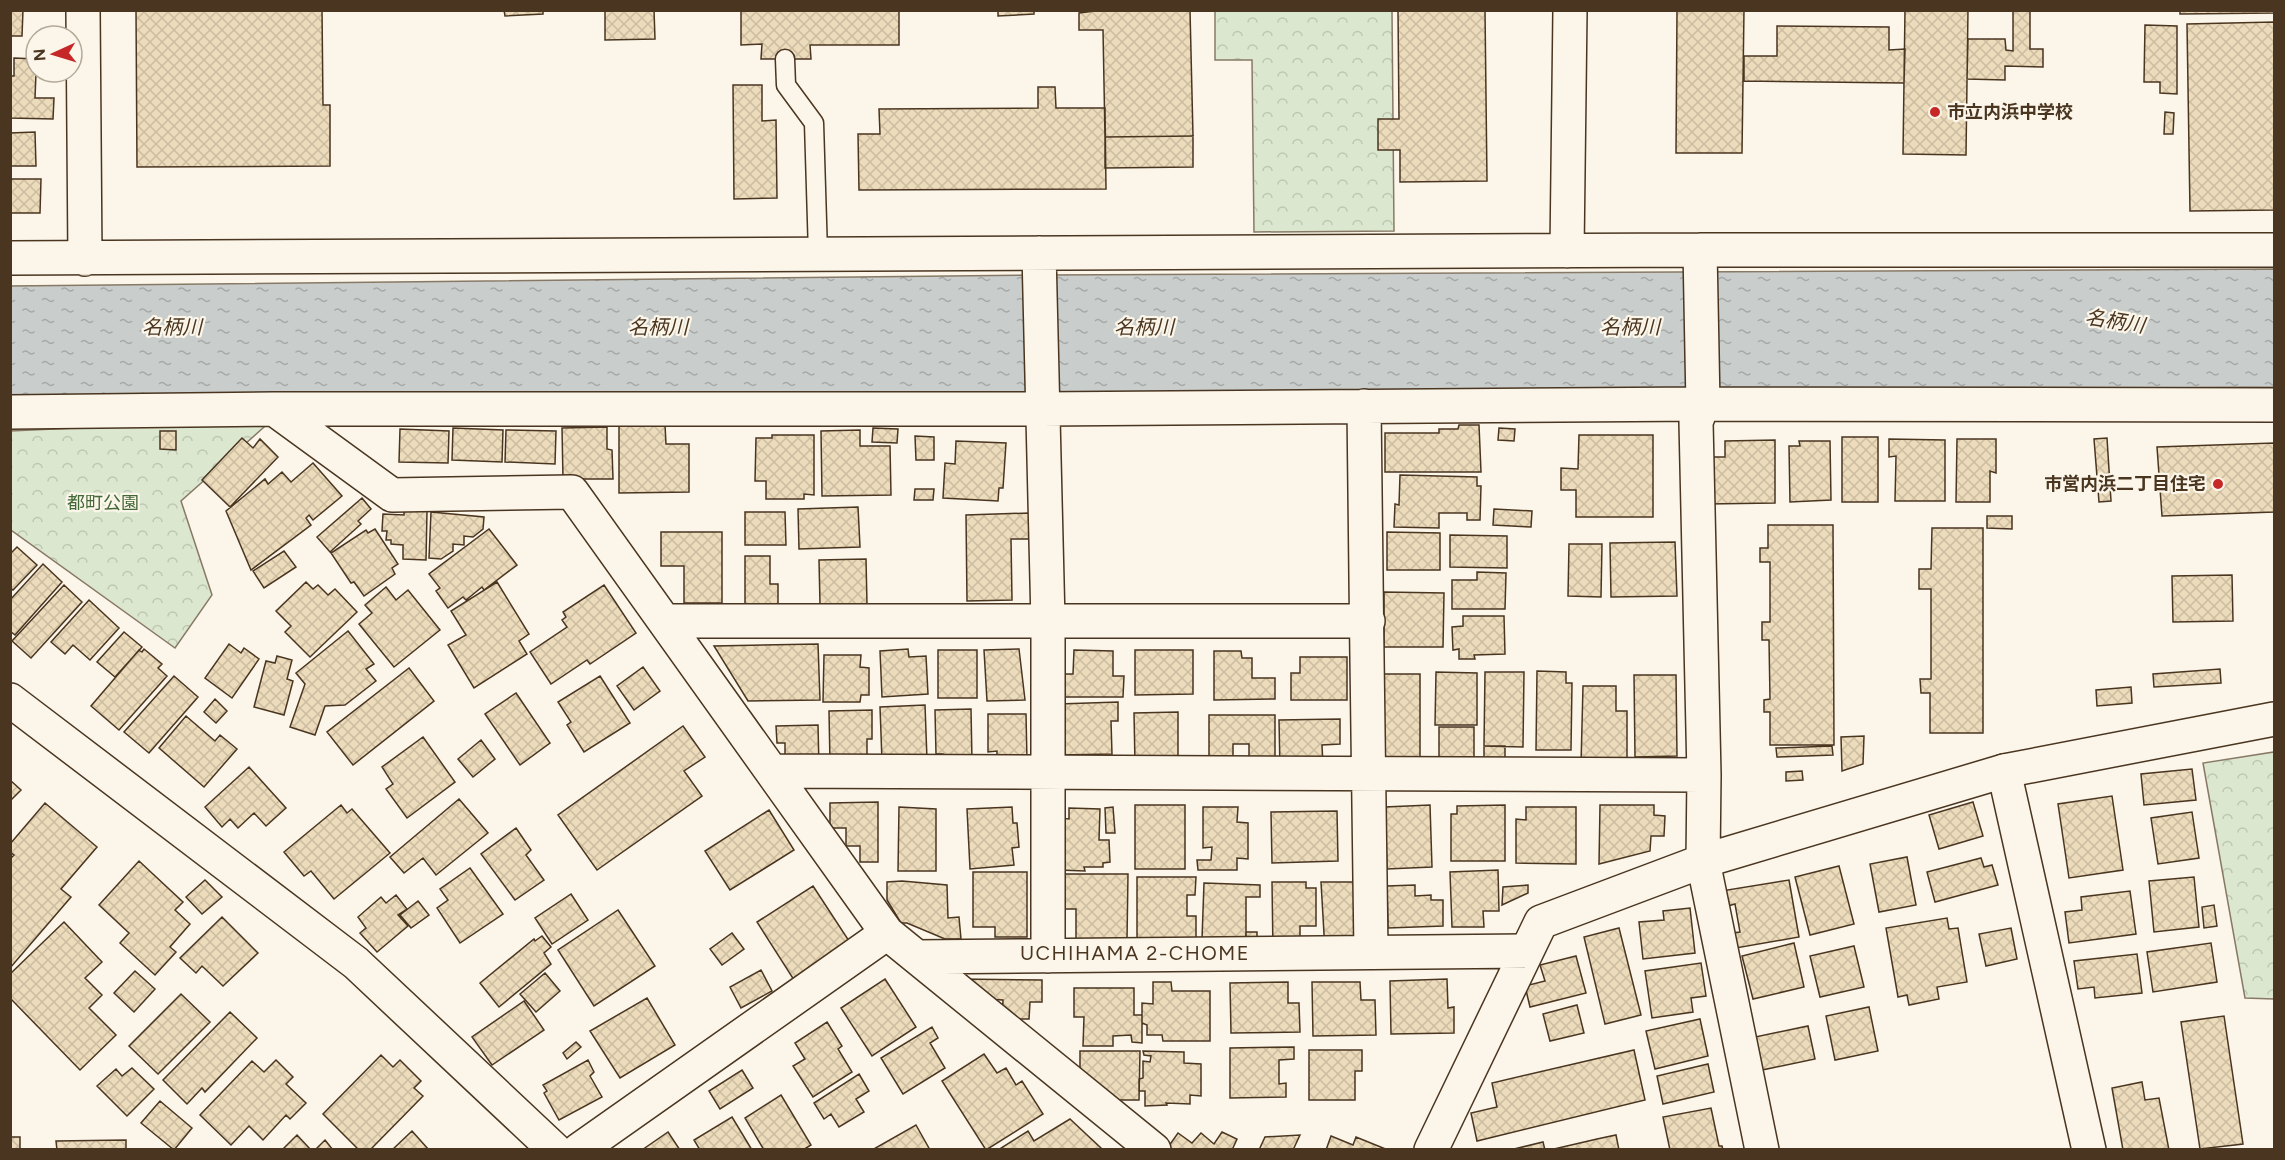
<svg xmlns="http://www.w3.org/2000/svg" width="2285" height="1160" viewBox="0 0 2285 1160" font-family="Figtree,'Noto Sans JP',sans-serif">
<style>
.park{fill:url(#park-crowns);stroke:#887966;stroke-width:1.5}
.water{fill:url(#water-ripples);stroke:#887966;stroke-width:1.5}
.building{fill:url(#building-cross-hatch);stroke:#4a3520;stroke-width:1.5}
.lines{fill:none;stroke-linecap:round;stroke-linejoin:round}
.lane-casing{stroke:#4a3520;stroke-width:21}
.street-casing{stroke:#4a3520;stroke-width:36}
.secondary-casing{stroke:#4a3520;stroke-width:36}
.lane{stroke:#fbf6e9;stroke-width:18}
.street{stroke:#fbf6e9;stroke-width:33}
.secondary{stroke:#fbf6e9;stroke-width:33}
.poi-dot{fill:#c62828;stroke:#fbf6e9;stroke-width:2}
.labels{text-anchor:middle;stroke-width:4.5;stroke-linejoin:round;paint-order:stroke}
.poi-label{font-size:18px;font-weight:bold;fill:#4a3520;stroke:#fbf6e9;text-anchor:start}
.park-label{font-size:18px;fill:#436837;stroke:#fbf6e9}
.water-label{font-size:20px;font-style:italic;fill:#4a3520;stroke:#fbf6e9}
.neighbourhood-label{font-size:20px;letter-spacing:1.5px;fill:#4a3520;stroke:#fbf6e9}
</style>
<defs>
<pattern id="park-crowns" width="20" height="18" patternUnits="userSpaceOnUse" patternTransform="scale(1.5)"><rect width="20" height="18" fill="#dce7d0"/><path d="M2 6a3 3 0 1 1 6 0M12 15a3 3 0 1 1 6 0" fill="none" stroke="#bec7b2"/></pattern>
<pattern id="water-ripples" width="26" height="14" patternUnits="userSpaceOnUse" patternTransform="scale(1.5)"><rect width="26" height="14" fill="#c9cecd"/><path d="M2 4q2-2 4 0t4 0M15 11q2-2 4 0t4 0" fill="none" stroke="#a5a8a6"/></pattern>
<pattern id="building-cross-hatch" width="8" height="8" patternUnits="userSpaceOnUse" patternTransform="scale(1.5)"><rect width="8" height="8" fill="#ecdcbc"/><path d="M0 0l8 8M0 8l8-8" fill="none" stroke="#ccbda1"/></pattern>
</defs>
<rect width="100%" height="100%" fill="#fbf6e9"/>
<!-- park -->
<path class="park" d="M1215 11H1392L1394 231 1254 232 1252 60H1215Z
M273 419 181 501 212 595 175 648 11 530 10 431Z
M2274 752V999L2245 998 2203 763Z"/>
<!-- water -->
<path class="water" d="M2274 269V387L1066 397 11 402 10 286 1044 275Z"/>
<!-- building -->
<path class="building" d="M10 10H23L22 36H10Z
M136 10H322L323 105H330V166L137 167Z
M504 10H543V14L505 16Z
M605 10H654L655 39 605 40Z
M741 10H929V11H899V45H810L811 59H761L762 44 741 45Z
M998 10H1034V14L998 16Z
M1103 10H1190L1193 136 1105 137 1103 30H1079V13Z
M1398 10H1485L1487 181 1400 182V150H1378V119H1399Z
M1677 10H1744L1742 153H1676Z
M1905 10H1968L1966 155 1903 154Z
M2013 10H2030V49H2043V67L2005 66V80L1967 79 1968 39H2005L2006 50 2013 51Z
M2180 10H2274V13L2180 14Z
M2274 22V210L2190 211 2187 24Z
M2145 25 2177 26V94L2160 93V82H2144Z
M1777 26 1889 27V50L1905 49 1904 83 1744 81V56H1777Z
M14 58 36 59V72H54V74L36 73 35 98H54L53 119 10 118V76H14Z
M733 85H762V121L776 120 777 198 734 199Z
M1038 87H1055L1056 108H1105L1106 189 859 190 858 134H880L879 109 1038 108Z
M2165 112 2174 113 2173 134H2164Z
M35 132 36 166H10V133Z
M1193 136V167L1105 168V137Z
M10 179H41L40 213H10Z
M665 425 666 444H689V492L619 493V426Z
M1459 425H1479L1481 472H1385V433H1439V429H1458Z
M607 427V449L612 450 613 479H563L562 428Z
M453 428 503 430 502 462 452 460Z
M873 428 898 429 897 443 872 442Z
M1499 428 1515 429 1514 441 1498 440Z
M400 429 449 431 448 463 399 462Z
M506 430 556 431 555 464 505 462Z
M860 430V446H890L891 495 822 496 821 431Z
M160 431H176V450L160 449Z
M772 435H814V495L804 494V499H766V481H755L756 438H772Z
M1579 435H1653V517H1576V490H1561V468L1578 469Z
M915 436 934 437V460H916Z
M1842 437H1878V502H1842Z
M242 438 253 448 260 439 278 457 230 507 202 480Z
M2107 438 2111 501 2099 502 2094 439Z
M1889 439 1945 440V501H1895L1896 456 1889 457Z
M1957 439H1996V473L1990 471V502H1956Z
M1775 440V503L1707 504 1706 457H1725V441Z
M956 441 1006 443 1003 488H999L998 501 943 498 945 463 955 464Z
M1799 441H1830L1831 500 1790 502 1789 446H1800Z
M2274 443V512L2162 516 2157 447Z
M313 463 342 496 313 520 309 515 306 518 311 525 251 570 226 511 265 479 268 484 282 472 291 482Z
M1400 475 1477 477V486H1481L1480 520H1467V513H1439V528L1394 527 1395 504 1399 505Z
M915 489H934L933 500H914Z
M362 498 371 509 358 521 361 524 330 552 317 537Z
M858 507 860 547 799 549 798 509Z
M1494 509 1532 511 1531 527 1493 525Z
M404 510 427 511 426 560 403 559V545L391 544V540H386L387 531H382L383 514 404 515Z
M431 512 484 517 483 529 473 537 464 536V545L453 544V551L441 559 429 558Z
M745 512H785L786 545H745Z
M1029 513 1030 539H1011L1012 600 967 601 966 515Z
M1987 516H2012V529L1987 528Z
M1768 525H1833L1834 745H1770V712H1764V700L1770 699 1769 640H1762V622H1770V562H1760V548H1768Z
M1932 528H1983V733H1930V693H1921L1920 679H1931V589H1919V569H1931Z
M375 529 398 564 392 568 395 574 364 596 354 582 351 583 331 553 366 530 368 533Z
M489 529 517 565 484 590 482 587 466 600 463 597 448 608 436 591 440 588 429 574Z
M661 532H722V603H684V566H661Z
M1387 532 1440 533V570H1387Z
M1450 535 1507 536V568L1450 567Z
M1675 542 1677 596 1611 597 1610 543Z
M1569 544H1602L1601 597 1568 596Z
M17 547 37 565 13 590 10 588V554Z
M284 551 296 567 264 588 253 571Z
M745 556H770V584H778V610H745Z
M866 559 867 604H820L819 560Z
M43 564 62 582 15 635 10 631V600Z
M1477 572 1506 573 1505 609H1452V580H1477Z
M2232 575 2233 621 2173 622 2172 576Z
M306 582 313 589 318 585 328 595 335 589 357 612 310 657 285 632 291 626 276 611Z
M497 582 529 634 519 641 527 654 474 688 448 645 466 635 451 611Z
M64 585 82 602 31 658 12 641Z
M604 585 636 633 590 664 587 660 551 684 530 652 567 627 562 620 566 617 563 612Z
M386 587 396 600 408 590 440 630 394 667 359 624 372 613 365 605Z
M1384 592 1444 593 1443 647H1384Z
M89 600 119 628 90 660 73 645 65 654 51 642Z
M1463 616H1504L1505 654 1474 655 1475 659H1459V649L1453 650 1452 627 1463 626Z
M348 631 374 664 366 669 376 681 345 705 325 706 315 735 290 727 305 684 296 673Z
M124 632 142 647 115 677 97 662Z
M229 644 241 653 244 648 259 659 232 698 205 678Z
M818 644 820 700 748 701 714 646Z
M144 649 162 664 158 668 167 676 119 730 91 706 139 650 142 652Z
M908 649 909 657 926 656 928 694 882 697 880 651Z
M1019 649 1025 700 987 701 984 650Z
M938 650H977V698H938Z
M1074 650 1113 651V676H1124L1123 697H1064V674H1073Z
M1135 650H1193V694L1135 695Z
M1214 651H1241L1242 658H1252V678H1275V699L1214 700Z
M824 655H861L860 667 869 668V695H861L860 702H823Z
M277 656 292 660 287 679 293 681 284 715 254 707 266 661 275 663Z
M1300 657H1347V700H1291V673H1300Z
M643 667 660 691 634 710 617 686Z
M409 668 434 701 353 765 327 732Z
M2220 669 2221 683 2154 687 2153 674Z
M1537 671 1566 672V683H1572L1571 750H1536Z
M1436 672 1477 673V725H1435Z
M1485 672H1524L1523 747 1484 746Z
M1379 674H1420V765H1380Z
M1634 675H1676L1677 756 1635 757Z
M174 676 198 697 149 753 124 732Z
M600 676 630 723 584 752 567 725 571 722 558 702Z
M1583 686H1616V711H1627V766L1581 765Z
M2131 687 2132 703 2097 706 2096 690Z
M516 693 550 743 520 765 485 714Z
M215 699 227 711 216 723 204 712Z
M1118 702V721H1111L1112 754 1060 755 1059 704Z
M925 705 927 759 882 761 880 707Z
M971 709 972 762 943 763V754H936L935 710Z
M872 710V739H867V767L830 763 829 711Z
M1178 712V767L1135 763 1134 713Z
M988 714H1026L1027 761H997V751L988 752Z
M1209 715H1275V765L1249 766V744H1233V766L1209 767Z
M186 716 215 741 220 735 237 749 204 787 159 748Z
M1340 719V744L1322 745 1323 766 1280 768 1279 720Z
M818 725 819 768 785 758V743H777L776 726Z
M683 726 705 757 684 771 702 796 597 870 558 815Z
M1439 727H1474V771L1439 770Z
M1864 736 1863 764 1842 771 1841 737Z
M423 737 455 782 407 818 386 789 393 784 382 767Z
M481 740 495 759 473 777 458 759Z
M1484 746H1505V768H1484Z
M1832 746 1833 755 1777 757 1776 748Z
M249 767 286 808 266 826 254 813 238 828 230 819 222 827 205 807Z
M2192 769 2196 800 2144 805 2141 774Z
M1802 771 1803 780 1786 781V772Z
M10 780 21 790 10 801Z
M2112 796 2123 870 2069 878 2058 804Z
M459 799 488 833 436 875 423 858 404 873 390 857Z
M878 802V862H860V846H846V828H830V803Z
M1973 802 1983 836 1939 849 1929 815Z
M45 803 97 847 61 889 71 897 10 968V859L14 855 10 852V844Z
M341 805 347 813 352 809 390 853 334 899 311 871 304 876 284 852Z
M1135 805H1185V869H1135Z
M1430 805 1432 867 1387 869 1385 807Z
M1505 805V861H1451V814H1457V806Z
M1600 805H1654V815L1665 816 1664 836H1651L1650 851 1599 864Z
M899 807 936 809V871H898Z
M1012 807 1013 823H1017L1019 847 1012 848 1014 865 970 869 967 809Z
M1113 807 1115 833H1106L1105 808Z
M1203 807H1238L1237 822 1248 823V859L1237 858V870H1198L1197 860H1211L1212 847 1203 848Z
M1526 807H1576V864L1516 863V819L1526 820Z
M1069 808 1100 809 1099 840H1109L1110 862 1103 863V867H1084L1085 871 1059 870 1060 818 1069 819Z
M769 810 794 850 730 890 705 851Z
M1337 811 1338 861 1272 863 1271 812Z
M2192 812 2199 858 2158 864 2151 818Z
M516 828 531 850 526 855 544 880 515 900 481 854Z
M1907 857 1916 905 1879 912 1870 864Z
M1981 858 1984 867 1992 865 1998 885 1935 902 1927 872Z
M139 861 183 902 175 910 190 924 170 947 176 952 155 975 120 943 129 933 99 905Z
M1839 866 1854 924 1810 935 1795 877Z
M470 868 503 914 460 943 437 908 448 900 440 889Z
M1498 870 1499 911H1483L1484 927H1452L1450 872Z
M973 872H1027V937H995V927H973Z
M1060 874H1128L1127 940H1076V909H1060Z
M1137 877H1196L1195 895H1187V916H1196V941H1137Z
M2194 877 2199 927 2154 932 2149 881Z
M205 880 222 897 202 914 186 897Z
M1789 880 1799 937 1736 948 1733 933 1740 932 1735 904 1724 907 1721 891Z
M902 881 947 885 948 918 959 917 961 939H945L907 923H901L887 900V882Z
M1272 882H1306V888H1316V926H1300V951L1273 952Z
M1321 882H1358L1359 948 1325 951Z
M1204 883 1260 885V897H1246V940L1202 939Z
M1415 885V896L1431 895V900H1443V926L1388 928 1387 886Z
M1528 885V893L1502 905 1503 887Z
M813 886 851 944 794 980 757 922Z
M2130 891 2136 934 2069 943 2065 912 2082 910 2081 897Z
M571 894 588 920 552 944 535 918Z
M396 895 407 909 398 915 408 926 377 952 360 933 366 928 358 917 381 897 386 903Z
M418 901 429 915 411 928 400 915Z
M2214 905 2217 926 2204 928 2202 907Z
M1690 908 1695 953 1643 959 1639 922 1664 920 1663 911Z
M618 910 655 966 594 1006 558 950Z
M222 917 258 953 223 986 202 966 196 973 180 958Z
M1947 918 1949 929 1958 928 1967 982 1937 987 1939 999 1909 1005 1907 995 1898 997 1886 928Z
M64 922 102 962 85 978 102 995 89 1008 116 1035 80 1070 10 998V974Z
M1619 928 1641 1015 1605 1024 1584 937Z
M2011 928 2017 959 1986 966 1979 934Z
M1246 932H1257V946H1245Z
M732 933 744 949 722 965 710 949Z
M542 936 551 947 544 953 551 964 499 1007 480 983 534 939 535 941Z
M1794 943 1804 987 1753 999 1742 956Z
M2211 943 2217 982 2153 992 2147 952Z
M1854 946 1864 987 1820 997 1810 956Z
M2137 954 2142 993 2095 998 2094 987 2078 989 2074 961Z
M1576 956 1586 993 1530 1007 1525 986 1545 981 1540 965Z
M1701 963 1706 996 1691 998 1693 1012 1652 1018 1645 971Z
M761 970 772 991 741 1008 730 987Z
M135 971 155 989 134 1012 114 993Z
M545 973 560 991 536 1012 520 994Z
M885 979 916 1027 872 1056 841 1008Z
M957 979 1042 980V1002H1030L1029 1019H1002L1003 1000 983 999Z
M1447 979 1448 1008 1454 1007V1033L1391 1034 1390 981Z
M1153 982H1171L1172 991H1210V1041H1163L1162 1035H1147V1025L1142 1023V1003L1153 1004Z
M1288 982V1003H1299L1300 1032 1231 1033 1230 983Z
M1312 982H1360L1361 1000H1375L1376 1035 1313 1036Z
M1074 988H1134V1015H1142V1043L1132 1042 1131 1035 1113 1036V1046H1083L1084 1017H1074Z
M181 994 210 1022 158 1074 129 1046Z
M647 998 675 1045 620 1078 590 1031Z
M524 1001 544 1030 492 1065 472 1037Z
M1577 1005 1584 1033 1550 1041 1543 1014Z
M1869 1007 1878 1051 1835 1060 1826 1016Z
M230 1012 257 1038 205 1092 202 1088 187 1104 163 1080Z
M2224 1016 2243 1144 2200 1149 2181 1022Z
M1700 1019 1708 1056 1655 1069 1646 1031Z
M827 1022 842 1046 838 1049 852 1072 813 1097 793 1066 805 1059 795 1043Z
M1808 1026 1815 1059 1762 1070 1755 1037Z
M932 1027 938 1038 930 1043 945 1068 903 1094 881 1058Z
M576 1042 581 1047 567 1059 563 1053Z
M1294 1047V1059L1279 1060V1084L1286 1083V1097L1230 1098V1048Z
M1309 1050H1362V1071H1355V1100H1309Z
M1634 1050 1645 1100 1477 1141 1471 1113 1497 1107 1492 1083Z
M1080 1051H1140L1139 1100H1108L1080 1079Z
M1143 1051 1184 1052V1063L1201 1064V1096L1190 1095V1104L1166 1103 1167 1105 1145 1106V1091H1139V1079L1143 1078V1061L1150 1062 1151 1056 1144 1055Z
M984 1054 997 1073 1006 1068 1016 1085 1022 1081 1043 1114 986 1150 942 1081Z
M381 1055 393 1067 400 1060 421 1081 414 1088 423 1096 370 1150H359L323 1114Z
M276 1060 293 1077 286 1084 306 1103 290 1119 286 1115 263 1140 249 1126 231 1145 200 1115 252 1061 264 1072Z
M588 1060 594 1072 590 1076 602 1097 559 1120 544 1093 547 1091 543 1085Z
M1708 1064 1714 1092 1663 1104 1657 1076Z
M132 1068 154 1089 127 1116 97 1086 116 1069 122 1076Z
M742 1070 753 1088 720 1109 709 1091Z
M859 1074 869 1091 856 1099 864 1112 839 1127 831 1114 824 1119 814 1103Z
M2142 1082 2145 1100 2159 1098 2169 1150H2123L2112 1088Z
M781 1095 811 1145 803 1150H764L745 1118Z
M160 1101 192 1128 174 1150 141 1123Z
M1711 1108 1719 1146H1722L1723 1150H1670L1663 1117Z
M732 1117 752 1150H700L694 1140Z
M1070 1119 1101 1148 1099 1150H998L1028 1131 1034 1141Z
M916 1125 930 1150H872Z
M412 1131 429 1150H392Z
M668 1132 680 1150H642Z
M1222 1132 1237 1139 1232 1150H1166L1178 1133 1192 1143 1201 1133 1214 1144Z
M297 1135 311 1150H282Z
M1300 1135 1293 1150H1259L1265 1137Z
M1616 1135 1619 1150 1554 1149 1597 1139Z
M1331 1136 1353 1145 1356 1137 1388 1150H1326Z
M10 1137H20V1150H10Z
M126 1140V1150H57L56 1141Z
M325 1140 333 1150H315Z
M1543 1142 1545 1150H1510Z"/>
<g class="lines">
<!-- lane casing -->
<g class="lane-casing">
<path id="lane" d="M785 59 786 85 814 123 818 254"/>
</g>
<!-- street casing -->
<g class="street-casing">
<path id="street" d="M83 10 85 259
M1700 250 1703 404 1696 422 1704 775 1703 861 1762 1150
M1567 251 1570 10
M1039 253 1048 622V956
M10 258 1700 250H2274
M1364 406C1367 588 1367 770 1371 952
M274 409 392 495 572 492 887 933 1154 1150
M10 412 274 409H1041L1703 404 2274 405
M666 621H1368
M772 771 1704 775
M917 957 1527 951
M579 1150 887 933
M1431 1150 1541 922 1703 861 2004 771 2274 719"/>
</g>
<!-- secondary casing -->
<g class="secondary-casing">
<path id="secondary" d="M10 700 356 963 555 1150
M2004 771 2089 1150"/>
</g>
<!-- lane -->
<use href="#lane" class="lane"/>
<!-- street -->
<use href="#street" class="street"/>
<!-- secondary -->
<use href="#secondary" class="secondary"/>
</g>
<!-- markers -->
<g class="poi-dot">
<circle cx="1935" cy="112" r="6"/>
<circle cx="2218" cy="484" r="6"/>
</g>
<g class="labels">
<!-- poi labels -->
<g class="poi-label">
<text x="1947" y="118">市立内浜中学校</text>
<text x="2206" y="490" text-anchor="end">市営内浜二丁目住宅</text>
</g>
<!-- park labels -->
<g class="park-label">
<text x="103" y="509">都町公園</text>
</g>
<!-- water labels -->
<g class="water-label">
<text transform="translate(2115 321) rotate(9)" y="7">名柄川</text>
<text x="172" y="334">名柄川</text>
<text x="658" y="334">名柄川</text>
<text x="1144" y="334">名柄川</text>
<text x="1630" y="334">名柄川</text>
</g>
<!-- neighbourhood labels -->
<g class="neighbourhood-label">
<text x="1135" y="960">UCHIHAMA 2-CHOME</text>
</g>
</g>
<!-- border -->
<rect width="2285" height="1160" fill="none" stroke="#4a3520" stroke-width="24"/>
<!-- north arrow -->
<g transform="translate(54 54) rotate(266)"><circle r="28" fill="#fbf6e9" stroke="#b4a999" stroke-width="1.5"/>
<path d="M0-4.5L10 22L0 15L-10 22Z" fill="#c62828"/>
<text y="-9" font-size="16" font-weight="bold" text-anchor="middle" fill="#4a3520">N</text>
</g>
</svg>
